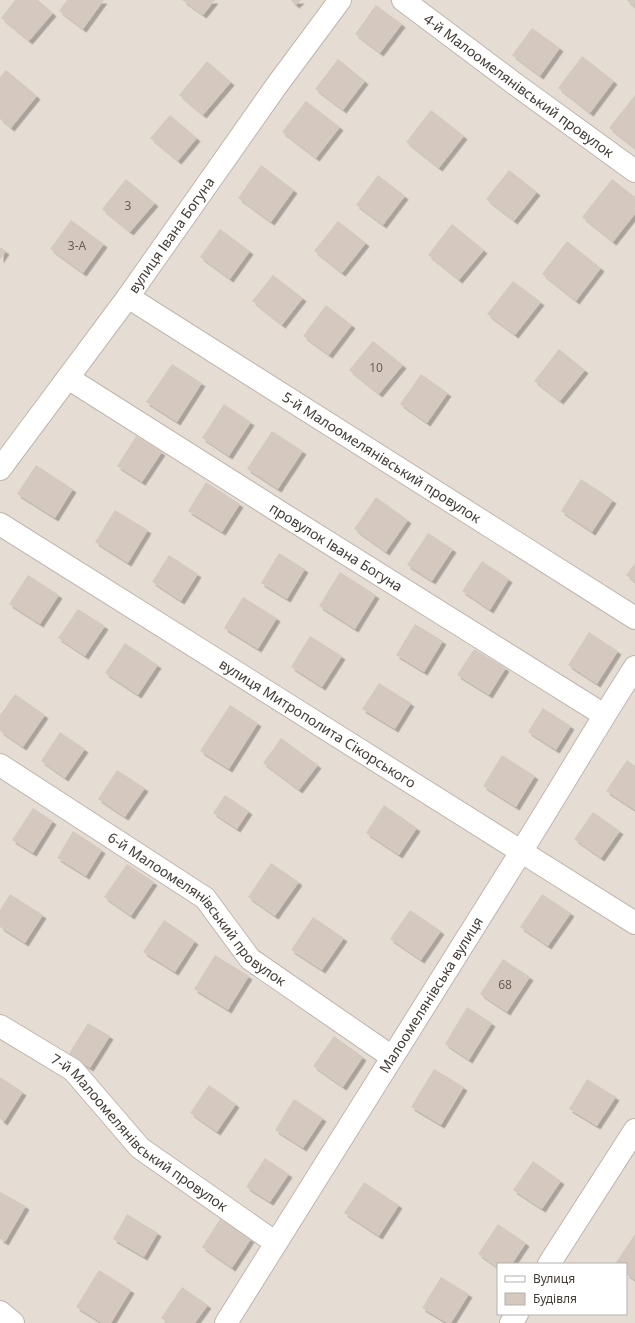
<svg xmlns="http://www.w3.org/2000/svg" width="635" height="1323" viewBox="0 0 635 1323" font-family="'Noto Sans',sans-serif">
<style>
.residential{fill:#e5ddd4;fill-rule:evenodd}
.building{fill:#d5c9bf;filter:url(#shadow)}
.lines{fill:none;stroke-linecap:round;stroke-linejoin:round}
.minor-casing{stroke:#bfb5ac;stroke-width:24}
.minor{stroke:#fff;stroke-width:22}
.labels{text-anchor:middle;stroke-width:4;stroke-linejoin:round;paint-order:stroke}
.number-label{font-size:12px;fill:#685f58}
.street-label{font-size:14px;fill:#433c35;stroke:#fff}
</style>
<defs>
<filter id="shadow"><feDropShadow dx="3.5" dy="3.5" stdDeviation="0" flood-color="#0004"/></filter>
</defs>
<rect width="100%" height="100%" fill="#f1ece5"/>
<!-- residential -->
<path class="residential" d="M0 0H635V1323H0ZM498 1264H626V1314H498Z"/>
<!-- building -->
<path class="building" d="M15 0H38L53 13 29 41 1 18Z
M67 0H104L83 29 59 11Z
M182 0H215L203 15Z
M290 0H301L296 5Z
M626 0H635V7Z
M376 5 402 24 380 53 355 34Z
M532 28 560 48 540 76 512 55Z
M582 56 614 81 590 113 558 88Z
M338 59 365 81 343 110 315 89Z
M207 61 231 82 203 115 179 95Z
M6 70 37 96 11 128 0 119V77Z
M635 95V148L609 128Z
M306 101 340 127 316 158 282 132Z
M431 110 464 136 439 168 406 142Z
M170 115 197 138 178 161 150 138Z
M261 165 294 190 271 222 238 198Z
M509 170 537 192 514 221 486 199Z
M378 175 405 196 383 225 356 205Z
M126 179 155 203 130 232 102 209Z
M612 179 635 197V214L613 242 582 217Z
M71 220 104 244 83 273 50 249Z
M338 221 366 243 342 273 314 251Z
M452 224 484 250 459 280 428 255Z
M220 229 250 251 230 279 200 257Z
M567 241 601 268 576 301 542 274Z
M0 247 6 251 0 260Z
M273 275 303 298 282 325 252 301Z
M513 281 541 302 515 335 487 314Z
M326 305 352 325 329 355 303 336Z
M373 341 403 365 379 394 349 370Z
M559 349 585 370 560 401 534 381Z
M172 364 202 383 177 422 146 402Z
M421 374 448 393 427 423 400 404Z
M224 404 251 422 229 456 202 438Z
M272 431 303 451 278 489 247 469Z
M136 436 162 452 142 482 117 466Z
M36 465 73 489 55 518 17 494Z
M581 479 613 500 592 532 561 511Z
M206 482 240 504 222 532 188 511Z
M376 497 408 520 386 552 354 529Z
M115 510 148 530 128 563 95 542Z
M428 533 453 549 432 581 407 565Z
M279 553 305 569 287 599 261 583Z
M169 555 198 574 181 601 152 582Z
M482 561 509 579 490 610 462 591Z
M635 563V582L626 575Z
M340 572 376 595 355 629 319 606Z
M28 575 59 595 40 624 9 604Z
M243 597 277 618 258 649 224 628Z
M78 609 105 626 85 656 58 638Z
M415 624 443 641 424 672 396 655Z
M589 632 618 651 597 684 568 665Z
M310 636 342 656 322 687 291 667Z
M125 643 158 665 138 695 105 673Z
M474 649 506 668 489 695 457 675Z
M379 683 411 703 395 729 362 709Z
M15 694 45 715 23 747 0 731V715Z
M230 705 258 723 229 769 200 751Z
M543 708 571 726 556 750 528 732Z
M60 732 85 749 65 778 41 761Z
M281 738 318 765 299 790 263 763Z
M502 755 535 776 516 807 483 786Z
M627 760 635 766V810L606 791Z
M117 770 145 788 125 817 98 799Z
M225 795 249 811 237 829 213 813Z
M384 805 417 828 399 855 366 833Z
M33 808 53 821 33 853 12 840Z
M593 812 620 831 601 858 574 839Z
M73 831 102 850 86 876 57 858Z
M271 863 299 882 275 916 248 897Z
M127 864 154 882 131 916 104 897Z
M10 894 43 915 25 943 0 927V910Z
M542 894 571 913 548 946 520 927Z
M410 910 441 931 421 960 390 939Z
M313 917 344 938 322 970 291 950Z
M164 920 195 941 175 972 143 952Z
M215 955 249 976 228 1010 194 989Z
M503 959 530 977 507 1012 480 994Z
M467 1007 492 1023 469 1060 445 1044Z
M88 1023 110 1036 90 1068 68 1055Z
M334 1036 363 1057 343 1087 313 1066Z
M434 1069 464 1087 441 1125 411 1107Z
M0 1077 23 1092 4 1122 0 1119Z
M587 1079 616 1097 597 1126 569 1109Z
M209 1085 236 1104 217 1132 190 1113Z
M294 1099 323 1118 303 1148 275 1130Z
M265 1158 289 1174 270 1202 246 1187Z
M533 1161 561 1181 542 1209 513 1190Z
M364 1182 399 1205 379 1236 344 1213Z
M0 1192 26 1206 5 1242 0 1239Z
M127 1214 158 1233 144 1257 113 1239Z
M220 1219 251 1239 232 1268 202 1247Z
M498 1224 526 1243 512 1264H498V1268L478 1254Z
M635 1234V1280L626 1274V1264H615Z
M99 1270 131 1290 111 1323H102L76 1307Z
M441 1277 469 1294 451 1323H447L422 1308Z
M182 1287 208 1305 195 1323H168L161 1318Z"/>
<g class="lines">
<!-- minor casing -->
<g class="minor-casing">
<g id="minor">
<path id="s1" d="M403 0 515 84 635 171"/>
<path id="s2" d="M128 297 635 618"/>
<path id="s3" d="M68 378 286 516 604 715"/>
<path id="s4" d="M0 469 128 297 277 85 340 0"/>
<path id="s5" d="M0 524 635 923"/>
<path id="s6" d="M0 765 205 898 250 959 392 1057"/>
<path id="s7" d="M0 1026 73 1070 140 1148 276 1243"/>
<path d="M549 1264 635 1130"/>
<path d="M0 1312 13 1323"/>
<path id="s8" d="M226 1323C323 1167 421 1011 519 855 558 793 595 729 635 667"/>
<path d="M511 1323 517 1314"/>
</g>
</g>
<!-- minor -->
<use href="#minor" class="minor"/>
</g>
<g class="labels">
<!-- number labels -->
<g class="number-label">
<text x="128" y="210">3</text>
<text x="77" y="250">3-А</text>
<text x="376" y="372">10</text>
<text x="505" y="989">68</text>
</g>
<!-- street labels -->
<g class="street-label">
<text dy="5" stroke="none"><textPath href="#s1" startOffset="144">4-й Малоомелянівський провулок</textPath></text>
<text dy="5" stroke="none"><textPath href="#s4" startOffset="290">вулиця Івана Богуна</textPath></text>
<text dy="5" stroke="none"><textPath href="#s2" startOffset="300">5-й Малоомелянівський провулок</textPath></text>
<text dy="5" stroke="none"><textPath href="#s3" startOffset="317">провулок Івана Богуна</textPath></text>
<text dy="5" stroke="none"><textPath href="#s5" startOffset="375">вулиця Митрополита Сікорського</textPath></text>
<text dy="5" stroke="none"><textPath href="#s6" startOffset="246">6-й Малоомелянівський провулок</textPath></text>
<text dy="5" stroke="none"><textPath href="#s8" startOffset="387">Малоомелянівська вулиця</textPath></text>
<text dy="5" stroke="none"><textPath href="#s7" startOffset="177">7-й Малоомелянівський провулок</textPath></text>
</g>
</g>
<!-- legend -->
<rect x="497" y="1263" width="130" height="52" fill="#ffffff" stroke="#b4b1ae"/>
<rect x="505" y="1276" width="20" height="6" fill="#ffffff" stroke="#b4b1ae"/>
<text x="533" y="1283" font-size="12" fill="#433c35">Вулиця</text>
<rect x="505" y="1293" width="20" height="12" fill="#d5c9bf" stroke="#b4b1ae"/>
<text x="533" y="1303" font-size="12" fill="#433c35">Будівля</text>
</svg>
